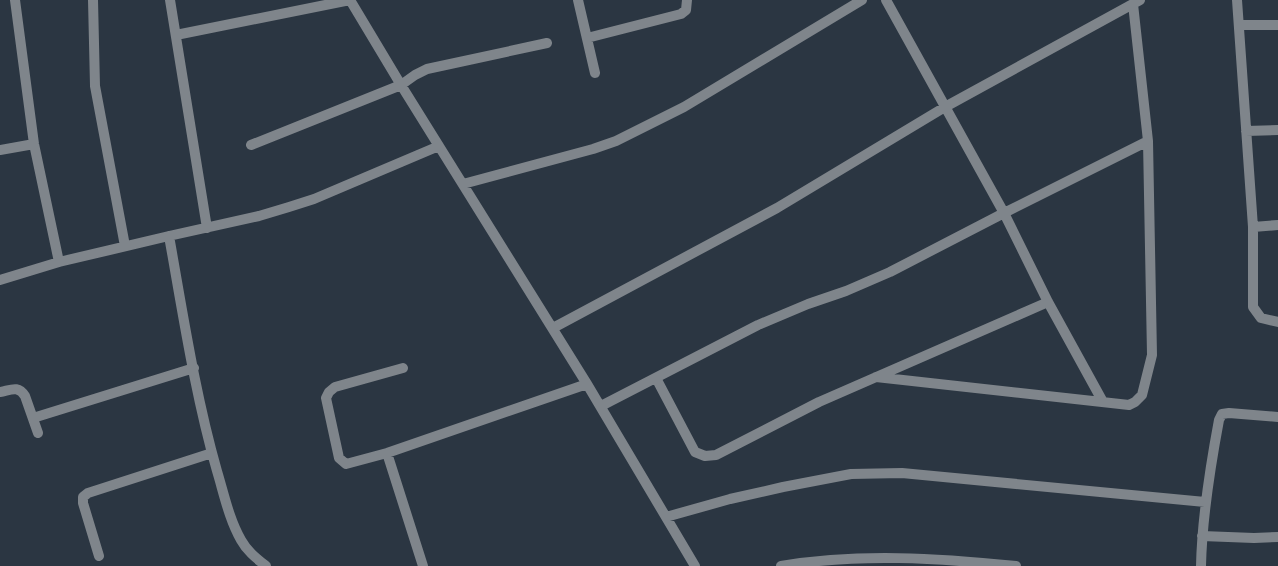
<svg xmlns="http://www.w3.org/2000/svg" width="1278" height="566" viewBox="0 0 1278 566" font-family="Montserrat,sans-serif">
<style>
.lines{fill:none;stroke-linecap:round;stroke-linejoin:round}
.minor{stroke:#7f858b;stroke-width:10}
</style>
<rect width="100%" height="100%" fill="#2b3642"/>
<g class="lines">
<!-- minor -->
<path class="minor" d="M15 0 34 144 59 262
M93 0 95 86 125 246
M170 0 207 228
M350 0 401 85 587 384 695 566
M578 0 595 73
M886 0 1004 213 1048 302 1103 402
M1237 0 1253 227V307L1261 318 1278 322
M1239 25H1278
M176 35 350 0
M587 38 681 14 686 10 687 0
M1246 131 1278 130
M251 145 401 85 415 75 427 69 547 43
M0 150 34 144
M463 184 593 149 616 141 684 107 862 0
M1253 227 1278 225
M169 236C183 314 195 394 217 471 224 494 229 519 241 540 247 551 256 558 266 566
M0 280 59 262 169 236 259 216 289 207 314 199 439 146
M553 328 777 208 945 107 1140 0
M403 368 335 387 329 392 326 398 339 458 346 464 387 453 587 384
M876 377 1129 405 1135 402 1142 395 1152 355 1148 141 1133 4
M656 378 695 452 705 456 716 455 819 402 1048 302
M0 392C11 390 18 385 25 396L38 433
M601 406 758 325 808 304 846 291 890 272 1004 213 1148 141
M33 418 194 368
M387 453 423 566
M666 517 730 499 783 487 851 474 902 473 1205 502
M1202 536 1254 538 1278 537
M99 556 83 503V497L88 493 212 453
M781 566C858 553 938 558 1016 566
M1201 566C1202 517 1210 468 1219 420L1222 414 1229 413 1278 417"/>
</g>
</svg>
